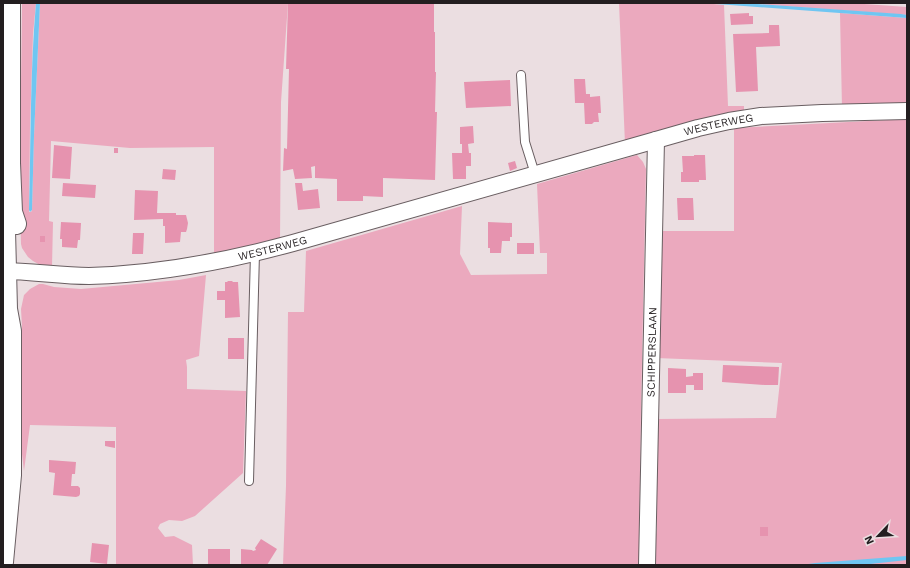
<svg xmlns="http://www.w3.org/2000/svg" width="910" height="568" viewBox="0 0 910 568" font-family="'Work Sans',sans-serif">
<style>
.green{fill:#eba9be}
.water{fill:#6fc6f2}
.building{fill:#e693af}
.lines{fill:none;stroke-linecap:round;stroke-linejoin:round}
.service-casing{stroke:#695e61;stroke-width:10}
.minor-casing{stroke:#695e61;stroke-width:18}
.tertiary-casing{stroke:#695e61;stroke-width:22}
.service{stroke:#fff;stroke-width:8}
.minor{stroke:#fff;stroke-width:16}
.tertiary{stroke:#fff;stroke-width:20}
.labels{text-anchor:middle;stroke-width:3.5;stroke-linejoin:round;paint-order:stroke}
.street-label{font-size:11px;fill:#231e20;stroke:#ebdee1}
</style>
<rect width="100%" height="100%" fill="#ebdee1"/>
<!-- green -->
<path class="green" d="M22 3H36L33 34 30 126 29 212H31L32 210 34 136 40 3H288L281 102 280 242 214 256V147L130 148 51 141 49 221 53 222 52 267 42 266 33 261 28 257 22 248 21 244 20 208 19 165H20Z
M619 3H703L724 5 728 106H744V110L742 113 625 144Z
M743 3H850L907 7V15Z
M840 13 907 18V107L842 108Z
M907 119V565H653L654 546 657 529V419L776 418 782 363 656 358 660 231H734V128Z
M637 155 643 162 646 169 641 407 639 565H283L286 486 288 312H304L306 251 462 206 460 254 471 275 547 274V253H540L537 184Z
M206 275 199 356 186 360 187 367V389L246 391 243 473 195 516 182 521 169 520 160 524 158 528 165 537 174 536 192 545 193 565H116V427L30 425 24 471 18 420 22 327 21 309 24 295 30 289 39 284H43L54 287 81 289 179 280Z"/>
<!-- water -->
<path class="water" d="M36 3H40L34 136 32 210 30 212 29 210C31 141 30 72 36 3Z
M703 3H743L901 14 907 15V18Z
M907 556V560L861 565H802L815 563Z"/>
<!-- building -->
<path class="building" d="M288 3H434V32H435V72H436L435 112H437L435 180 383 178V197L363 196V201H337V179L315 178V166L311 167 312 178 295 179 293 169 283 171 284 148 287 149 289 69H286Z
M749 13V16H753V24L731 25 730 14Z
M769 25H779L780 46 756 47 758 91 736 92 733 34 769 33Z
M574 79H585L586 94H590V97L600 96 601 113H598L599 122H594L592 124H585L584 103H575Z
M510 80 511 106 466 108 464 82Z
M473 126 474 143 468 144 469 153H471V166H466V179H453L452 153H462V144H460V127Z
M54 145 72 147 70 179 52 178Z
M114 148H118V153H114Z
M694 155H705L706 180H699V182H681V172H683L682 156H694Z
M515 161 517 168 510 171 508 163Z
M163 169 176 170 175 180 162 179Z
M63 183 96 185 95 198 62 196Z
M295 183H302L303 191 318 189 320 208 298 210Z
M135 190 158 191 157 213H176V215H186L188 223 187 229 186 232H181L180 242 165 243V226H163V219L134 220Z
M677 198H693L694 220H678Z
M61 222 81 223 80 240H78L77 248 62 247V239H60Z
M488 222 512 223V237H510V241H502L501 253H490V248H488Z
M133 233H144L143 254H132Z
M40 236H45V242H40Z
M517 243H534V254H517Z
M228 281H232L233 282H238L240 317 225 318V300H217V291H225V282H227Z
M228 338H244V359H228Z
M723 365 779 367 778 385H765L722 382Z
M668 368 686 369V377L693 376V373H703V390H694V385H686V393H668Z
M105 441H115V448L105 446Z
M49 460 76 462 75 474H72L71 486H78L80 488V494L79 496 76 497 53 495 55 473 49 472Z
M760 527H768V536H760Z
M261 539 277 549 267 565H241V549L252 550 253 551 256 550 255 548Z
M92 543 109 545 107 564 90 562Z
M208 549H230V565H208Z"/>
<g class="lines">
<!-- service casing -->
<g class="service-casing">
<path id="service" d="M521 75 525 142 535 174
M249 481 255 253"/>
</g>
<!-- minor casing -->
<g class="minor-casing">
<g id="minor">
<path id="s1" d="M3 271C32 271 60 276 89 276 158 274 227 261 293 243L656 140 698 128 729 121 761 116 822 113 907 111"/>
<path id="s2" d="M647 565 656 140"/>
</g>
</g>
<!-- tertiary casing -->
<g class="tertiary-casing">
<path id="tertiary" d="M10 3V163L12 212 16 224
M3 562 11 475V331L7 309 5 230 12 212"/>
</g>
<!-- service -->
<use href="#service" class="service"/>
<!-- minor -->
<use href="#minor" class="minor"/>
<!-- tertiary -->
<use href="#tertiary" class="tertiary"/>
</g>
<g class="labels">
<!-- street labels -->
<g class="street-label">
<text dy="4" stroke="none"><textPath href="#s1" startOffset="735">WESTERWEG</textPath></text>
<text dy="4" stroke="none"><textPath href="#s1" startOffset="272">WESTERWEG</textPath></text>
<text dy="4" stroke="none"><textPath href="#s2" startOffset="213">SCHIPPERSLAAN</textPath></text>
</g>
</g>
<!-- border -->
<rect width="910" height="568" fill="none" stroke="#231e20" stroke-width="8"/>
<!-- north arrow -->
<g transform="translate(878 536) rotate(245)" stroke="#ebdee1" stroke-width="3" paint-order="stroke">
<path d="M0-3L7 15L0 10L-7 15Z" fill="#231e20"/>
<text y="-6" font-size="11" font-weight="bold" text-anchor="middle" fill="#231e20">N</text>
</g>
</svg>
